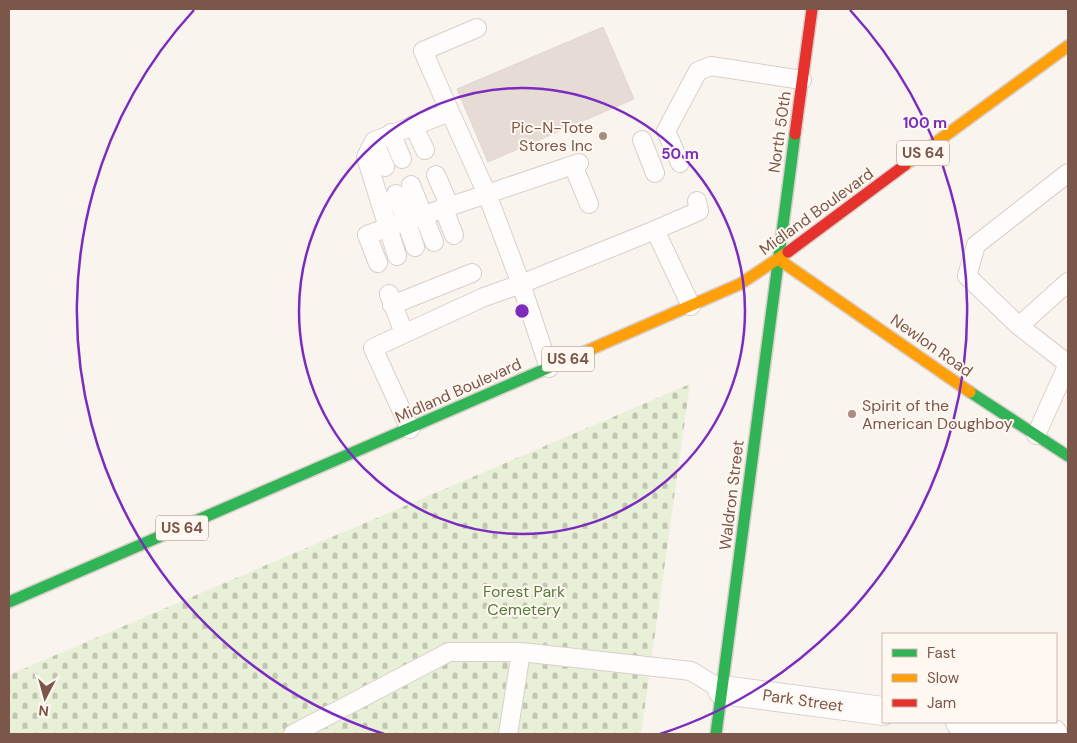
<svg xmlns="http://www.w3.org/2000/svg" width="1077" height="743" viewBox="0 0 1077 743" font-family="'DM Sans',sans-serif">
<style>
.cemetery{fill:url(#cemetery-stones)}
.building{fill:#e6dbd5;stroke:#e3d6d0}
.lines{fill:none;stroke-linecap:round;stroke-linejoin:round}
.lane-casing{stroke:#d9cfca;stroke-width:20}
.street-casing{stroke:#d9cfca;stroke-width:30}
.fast-casing{stroke:#d9cfca;stroke-width:14}
.slow-casing{stroke:#d9cfca;stroke-width:14}
.jam-casing{stroke:#d9cfca;stroke-width:14}
.lane{stroke:#fefdfc;stroke-width:18}
.street{stroke:#fefdfc;stroke-width:28}
.fast{stroke:#30b455;stroke-width:11}
.slow{stroke:#ff9f0a;stroke-width:11}
.jam{stroke:#e5322d;stroke-width:11}
.ring{fill:none;stroke:#7b2cbf;stroke-width:2.5}
.poi-dot{fill:#a78d83;stroke:#fff8f1;stroke-width:2}
.labels{text-anchor:middle;stroke-width:4;stroke-linejoin:round;paint-order:stroke}
.shield{fill:#fff8f1;stroke:#a3877c;stroke-width:1}
.shield-label{font-size:15px;font-weight:bold;fill:#7b564a}
.poi-label{font-size:16px;fill:#7b564a;stroke:#fff8f1;text-anchor:end}
.street-label{font-size:16px;fill:#7b564a;stroke:#fff8f1}
.park-label{font-size:16px;fill:#577b3e;stroke:#fff8f1}
.centre{fill:#7b2cbf;stroke:#fff8f1;stroke-width:2.5}
.ring-label{font-size:15px;text-anchor:middle;font-weight:bold;fill:#7b2cbf;stroke:#fff8f1;stroke-width:4;stroke-linejoin:round;paint-order:stroke}
</style>
<defs>
<pattern id="cemetery-stones" width="16" height="16" patternUnits="userSpaceOnUse" patternTransform="scale(1.25)"><rect width="16" height="16" fill="#e8f0d8"/><path d="M2 7V4a2 2 0 0 1 4 0v3zM10 15v-3a2 2 0 0 1 4 0v3z" fill="#c1c5b1"/></pattern>
</defs>
<rect width="100%" height="100%" fill="#faf4ee"/>
<!-- cemetery -->
<path class="cemetery" d="M690 384 641 734H9V675Z"/>
<!-- building -->
<path class="building" d="M603 27 634 99 488 162 457 89Z"/>
<g class="lines">
<!-- lane casing -->
<g class="lane-casing">
<path id="lane" d="M450 112 423 51 477 28
M413 125 425 150
M391 133 402 159
M642 140 655 173
M374 141 366 157 397 256
M680 163 666 131 698 71 711 66 802 80
M573 165 589 204
M385 167 374 141 450 112 487 194 406 221 396 194
M436 175 449 205
M411 185 434 242
M443 207 454 235
M655 230 699 211 697 201
M378 263 367 235 406 221 415 247
M389 294 404 333
M392 305 472 273
M1019 326 1068 282
M549 368 521 284 655 230 691 306
M410 429 373 348 484 297 521 284 487 194 579 163
M1036 435 1068 364 1019 326 967 276 976 245 1068 173
M293 734 449 652H521L691 671 722 690
M508 734 521 652"/>
</g>
<!-- street casing -->
<g class="street-casing">
<path id="street" d="M722 690 883 711
M960 722 1053 734"/>
</g>
<!-- fast casing -->
<g class="fast-casing">
<path id="fast" d="M970 392 1068 456
M9 602 550 367
M716 734 795 134"/>
</g>
<!-- slow casing -->
<g class="slow-casing">
<path id="slow" d="M905 165 1068 46
M778 259 970 392
M550 367 740 284 788 252"/>
</g>
<!-- jam casing -->
<g class="jam-casing">
<path id="jam" d="M795 134 812 9
M788 252 905 165"/>
</g>
<!-- lane -->
<use href="#lane" class="lane"/>
<!-- street -->
<use href="#street" class="street"/>
<!-- fast -->
<use href="#fast" class="fast"/>
<!-- slow -->
<use href="#slow" class="slow"/>
<!-- jam -->
<use href="#jam" class="jam"/>
</g>
<!-- distance rings -->
<g class="ring">
<circle cx="522" cy="311" r="223"/>
<path d="M384 734A445 445 0 0 1 194 10M850 10A445 445 0 0 1 660 734"/>
</g>
<!-- markers -->
<g class="poi-dot">
<circle cx="603" cy="136" r="5"/>
<circle cx="852" cy="414" r="5"/>
</g>
<g class="labels">
<!-- shield labels -->
<g class="shield">
<rect x="897" y="140.5" width="52" height="25" rx="4"/>
<rect x="542" y="346.5" width="52" height="25" rx="4"/>
<rect x="156" y="515.5" width="52" height="25" rx="4"/>
</g>
<g class="shield-label">
<text x="923" y="158">US 64</text>
<text x="568" y="364">US 64</text>
<text x="182" y="533">US 64</text>
</g>
<!-- poi labels -->
<g class="poi-label">
<text x="593" y="133">Pic-N-Tote<tspan x="593" dy="18">Stores Inc</tspan></text>
<text x="862" y="411" text-anchor="start">Spirit of the<tspan x="862" dy="18">American Doughboy</tspan></text>
</g>
<!-- street labels -->
<g class="street-label">
<text transform="translate(779 132) rotate(-82)" y="6">North 50th</text>
<text transform="translate(816 211) rotate(-36)" y="6">Midland Boulevard</text>
<text transform="translate(932 345) rotate(35)" y="6">Newlon Road</text>
<text transform="translate(458 390) rotate(-24)" y="6">Midland Boulevard</text>
<text transform="translate(731 495) rotate(-83)" y="6">Waldron Street</text>
<text transform="translate(803 700) rotate(8)" y="6">Park Street</text>
</g>
<!-- park labels -->
<g class="park-label">
<text x="524" y="597">Forest Park<tspan x="524" dy="18">Cemetery</tspan></text>
</g>
</g>
<circle cx="522" cy="311" r="8" class="centre"/>
<g class="ring-label">
<text x="925" y="128">100 m</text>
<text x="680" y="159">50 m</text>
</g>
<!-- border -->
<rect width="1077" height="743" fill="none" stroke="#7b564a" stroke-width="20"/>
<!-- legend -->
<rect x="882" y="633" width="175" height="90" fill="#fff8f1" stroke="#cab7ae"/>
<rect x="892" y="649" width="25" height="8" fill="#30b455" stroke="#cab7ae"/>
<text x="927" y="658" font-size="15" fill="#7b564a">Fast</text>
<rect x="892" y="674" width="25" height="8" fill="#ff9f0a" stroke="#cab7ae"/>
<text x="927" y="683" font-size="15" fill="#7b564a">Slow</text>
<rect x="892" y="699" width="25" height="8" fill="#e5322d" stroke="#cab7ae"/>
<text x="927" y="708" font-size="15" fill="#7b564a">Jam</text>
<!-- north arrow -->
<g transform="translate(45 698) rotate(186)" stroke="#fff8f1" stroke-width="4" paint-order="stroke">
<path d="M0-4L9 19L0 12L-9 19Z" fill="#7b564a"/>
<text y="-8" font-size="14" font-weight="bold" text-anchor="middle" fill="#7b564a">N</text>
</g>
</svg>
